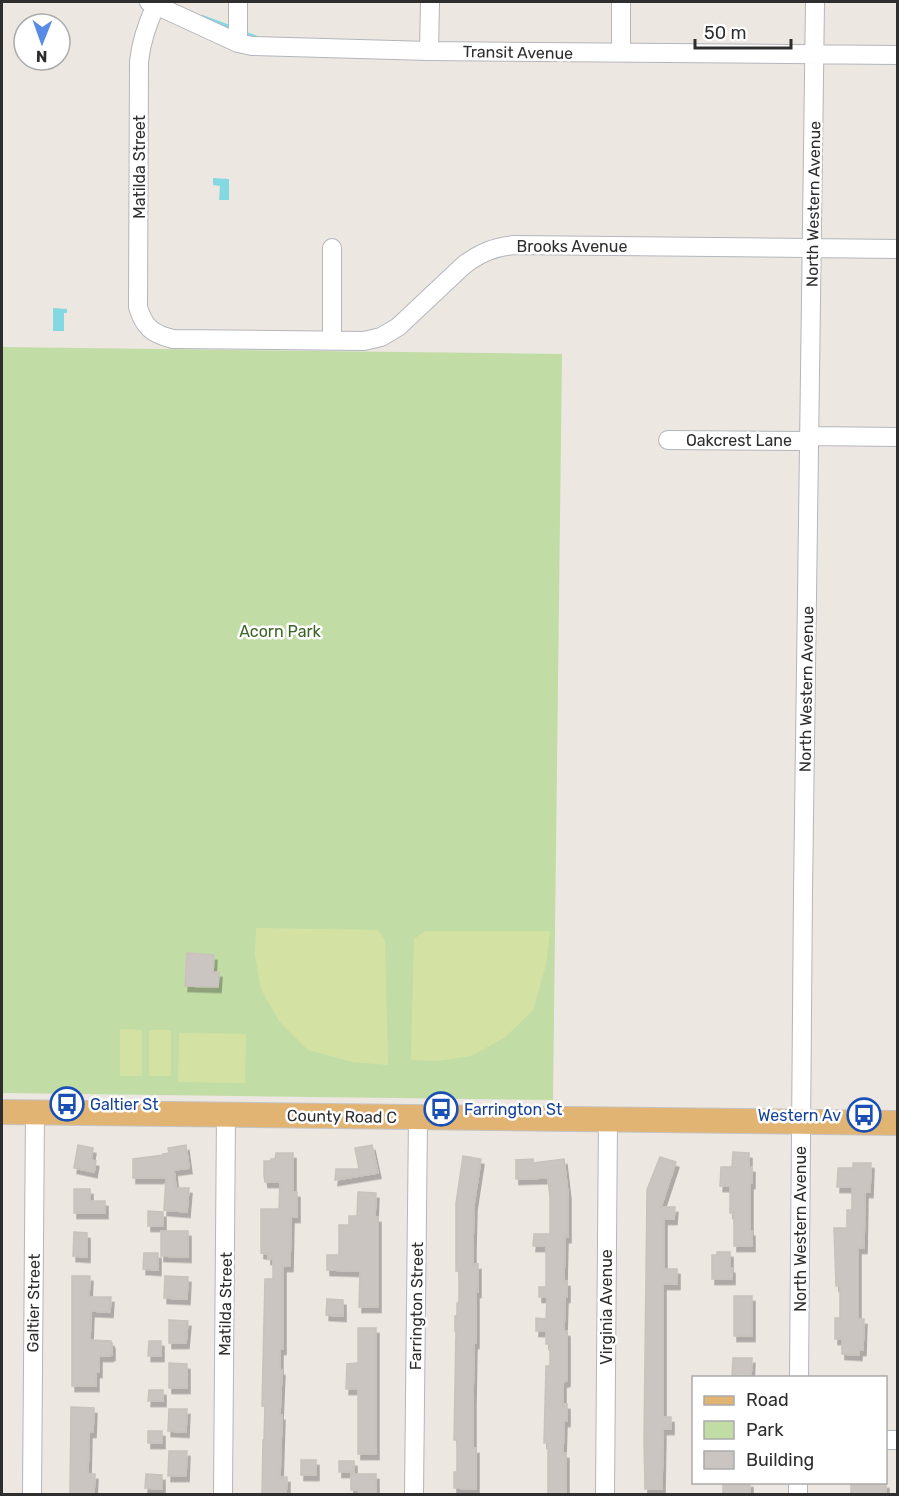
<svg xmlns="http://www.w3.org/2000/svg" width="899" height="1496" viewBox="0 0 899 1496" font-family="Rubik,sans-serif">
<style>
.green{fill:#c2dca6}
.pitch{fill:#d3e2a3}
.water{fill:#83d9e1}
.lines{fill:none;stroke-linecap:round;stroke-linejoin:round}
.stream{stroke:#83d9e1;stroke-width:4}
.building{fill:#cac5c0;stroke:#c9c2bc;stroke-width:1.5;filter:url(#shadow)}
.minor-casing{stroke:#b3b6bc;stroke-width:20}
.major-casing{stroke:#c4c4c4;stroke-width:26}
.minor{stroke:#fff;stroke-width:18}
.major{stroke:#e1b473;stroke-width:24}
.labels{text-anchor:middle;stroke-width:5;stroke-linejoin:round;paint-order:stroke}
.street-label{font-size:16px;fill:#2e2e2e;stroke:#fff}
.park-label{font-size:16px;fill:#3d6425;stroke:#fff}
.transit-label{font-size:16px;fill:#164399;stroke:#fff;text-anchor:start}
</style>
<defs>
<filter id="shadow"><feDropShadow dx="3" dy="5.5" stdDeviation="0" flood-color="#0004"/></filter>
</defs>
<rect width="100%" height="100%" fill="#ede7e2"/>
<!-- green -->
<path class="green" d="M2 347 562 354 553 1100 2 1093Z"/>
<!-- pitch -->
<path class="pitch" d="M256 928 378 930 385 941 388 1065 353 1062 308 1050 279 1021 261 989 255 955Z
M425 931H550L546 965 533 1010 504 1038 471 1056 437 1061 411 1060 414 939Z
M120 1029 142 1030V1076H120Z
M149 1030H171V1076H149Z
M179 1033 246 1034 245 1083 178 1082Z"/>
<!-- water -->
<path class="water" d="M213 178 229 179V200H219L220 186 213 185Z
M53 308 67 309V313H64V331H53Z"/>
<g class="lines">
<!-- stream -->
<path class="stream" d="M202 17 232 28
M244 33 260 39"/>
</g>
<!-- building -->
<path class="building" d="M187 953 214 955 213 972H219L218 987 185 986Z
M78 1145 93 1148 91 1160 96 1161 94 1172 74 1168Z
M186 1145 189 1168 174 1170 176 1188H189L187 1212 164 1210 166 1178H133V1159L164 1155 163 1154 169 1153 168 1148Z
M372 1145 378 1173 335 1180 336 1169H359L355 1148Z
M733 1152 749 1153V1167H752V1183H750V1231H752V1246H734V1213H730V1186H720L721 1167H732Z
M276 1153H293V1192H297V1217H291L290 1266H283V1349H280V1370H282L280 1415H282L280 1477H287V1489H286V1494H262L263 1440H264L265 1406H262L265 1279H273V1259H268V1254L261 1253V1209H279L280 1182H265L264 1176V1161H271V1159H275Z
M463 1156 481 1159 474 1205 473 1244V1265L478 1264V1292H476V1343H474L473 1400V1448H476V1489L454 1488V1472H457V1440H454L456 1331H455V1316H457V1303H459V1271H456V1203Z
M660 1157 676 1162 661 1207H675L674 1219H664V1269H677V1284H663V1417H671V1429H663L662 1489H645L644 1440 647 1190Z
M533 1159V1163L564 1159 568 1194V1237L565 1236 564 1281H567V1297H565L564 1331H567V1381L563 1382V1404H567V1421H564L563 1453H566V1494H548V1443H544L546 1366H550V1344H546V1331H536V1318L546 1319 547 1297H539V1287H546V1246H533L534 1234H550V1198L548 1178 516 1179V1160Z
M853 1163H871L870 1192H865L864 1248H858V1319H864L863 1350H859V1355L842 1354V1339H835V1318H840V1286H836L834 1228H847V1210H852V1187H837L838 1168H853Z
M74 1189H90V1201H105V1213H74Z
M358 1192 376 1193 375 1217H378V1307H359L360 1271 327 1270V1255H339V1225H349V1216H357Z
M148 1211 163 1212V1226H148Z
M161 1231H188V1257L161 1256Z
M74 1232 87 1233V1257L73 1256Z
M717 1252H730V1268H732V1279H712V1255H717Z
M144 1253H158V1270L143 1269Z
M72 1276H90L89 1297H111L110 1312 91 1311 90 1340 111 1341V1343H112V1355H110V1356H99V1372H96V1386H72Z
M165 1276 188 1277 187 1299 164 1298Z
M734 1296H752V1336H734Z
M327 1299 343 1300V1316L326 1315Z
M169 1320 188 1321 186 1343H169Z
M358 1328H376V1454H358V1389H346L347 1364 358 1363Z
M149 1341H161V1356H148Z
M733 1358H752L751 1377H732Z
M169 1363 187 1364V1388H169Z
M149 1390H163V1401H148Z
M71 1407 94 1408 93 1432H89L88 1474H95L94 1494H70Z
M169 1409H187L186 1432 168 1431Z
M148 1431H162V1443H148Z
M169 1451H187L186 1476H168Z
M301 1460H316V1475H301Z
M339 1461H354V1472H339Z
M146 1474 162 1475V1489L145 1488Z
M351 1474H376V1494H358V1490H351Z
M723 1482H750V1494H723Z
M851 1482 886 1483V1494H851Z"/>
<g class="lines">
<!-- minor casing -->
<g class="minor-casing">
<path id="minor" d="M149 2 238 43 252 46 429 51 898 55
M156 5C147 24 141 41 139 62L138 307C144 327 152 334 173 339L364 341 381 337 398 327 464 265C480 253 494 247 514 245L898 249
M238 43V2
M429 51 430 2
M621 53V2
M332 340V248
M810 436 898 437
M668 440 810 441
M799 1378 803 892 815 2
M886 1440H898
M32 1494 35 1112
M223 1494 226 1114
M414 1494 418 1117
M605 1494 608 1119
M798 1494V1482"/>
</g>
<!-- major casing -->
<g class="major-casing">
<path id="major" d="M2 1112 898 1123"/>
</g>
<!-- minor -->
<use href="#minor" class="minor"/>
<!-- major -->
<use href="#major" class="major"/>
</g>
<!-- icons -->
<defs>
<g id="bus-ring" transform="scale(1.725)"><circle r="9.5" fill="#fff" stroke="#1a4fb4" stroke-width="1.5"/><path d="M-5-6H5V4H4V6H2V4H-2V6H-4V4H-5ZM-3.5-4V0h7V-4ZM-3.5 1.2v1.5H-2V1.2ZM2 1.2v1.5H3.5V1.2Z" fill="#1a4fb4"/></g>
</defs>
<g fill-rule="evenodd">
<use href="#bus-ring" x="67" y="1104"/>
<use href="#bus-ring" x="441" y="1109"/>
<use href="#bus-ring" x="864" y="1115"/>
</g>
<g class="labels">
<!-- street labels -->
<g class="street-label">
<text transform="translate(518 52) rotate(1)" y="6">Transit Avenue</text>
<text transform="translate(139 167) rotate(-90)" y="6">Matilda Street</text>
<text transform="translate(813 204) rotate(-89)" y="6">North Western Avenue</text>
<text x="572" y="252">Brooks Avenue</text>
<text x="739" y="446">Oakcrest Lane</text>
<text transform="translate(806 689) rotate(-89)" y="6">North Western Avenue</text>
<text transform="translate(342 1116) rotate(1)" y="6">County Road C</text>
<text transform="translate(800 1229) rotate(-90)" y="6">North Western Avenue</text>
<text transform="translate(33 1303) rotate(-89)" y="6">Galtier Street</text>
<text transform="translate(225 1304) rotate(-89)" y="6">Matilda Street</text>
<text transform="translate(416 1306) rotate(-89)" y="6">Farrington Street</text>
<text transform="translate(606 1307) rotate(-90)" y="6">Virginia Avenue</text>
</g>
<!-- park labels -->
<g class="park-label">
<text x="280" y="637">Acorn Park</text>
</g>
<!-- transit labels -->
<g class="transit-label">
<text x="90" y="1110">Galtier St</text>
<text x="464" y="1115">Farrington St</text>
<text x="841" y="1121" text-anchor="end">Western Av</text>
</g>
</g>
<!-- border -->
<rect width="899" height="1496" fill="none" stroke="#2e2e2e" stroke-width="6"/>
<!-- legend -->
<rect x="692" y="1376" width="195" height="108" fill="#ffffff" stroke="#ababab" stroke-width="1.5"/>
<rect x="704" y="1396" width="30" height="9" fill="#e1b473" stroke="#ababab" stroke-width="1.5"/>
<text x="746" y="1406" font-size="18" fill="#2e2e2e">Road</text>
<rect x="704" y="1421" width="30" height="18" fill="#c2dca6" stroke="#ababab" stroke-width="1.5"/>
<text x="746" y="1436" font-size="18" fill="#2e2e2e">Park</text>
<rect x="704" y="1451" width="30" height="18" fill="#cac5c0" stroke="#ababab" stroke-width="1.5"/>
<text x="746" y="1466" font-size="18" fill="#2e2e2e">Building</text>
<!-- north arrow -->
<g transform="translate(42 42) rotate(181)"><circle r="28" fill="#ffffff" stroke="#ababab" stroke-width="1.5"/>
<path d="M0-4.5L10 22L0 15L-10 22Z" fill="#578be5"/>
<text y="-9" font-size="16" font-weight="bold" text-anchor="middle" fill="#2e2e2e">N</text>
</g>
<!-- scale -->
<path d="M695 39v9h96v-9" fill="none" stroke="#2e2e2e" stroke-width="3"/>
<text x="704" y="39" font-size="18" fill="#2e2e2e" stroke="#ffffff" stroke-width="4.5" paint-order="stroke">50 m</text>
</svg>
